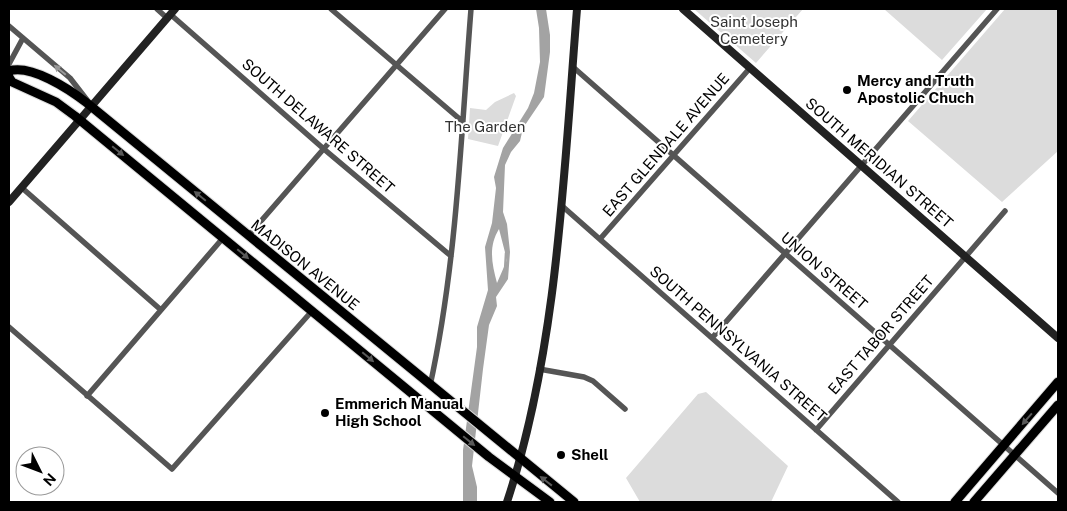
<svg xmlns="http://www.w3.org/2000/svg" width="1067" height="511" viewBox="0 0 1067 511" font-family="'Public Sans',sans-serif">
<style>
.green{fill:#dcdcdc}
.water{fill:#a3a3a3;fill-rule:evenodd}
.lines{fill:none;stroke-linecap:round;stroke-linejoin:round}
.stream{stroke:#a3a3a3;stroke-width:2.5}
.primary-casing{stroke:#dbdbdb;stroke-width:11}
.street{stroke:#555;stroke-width:5.5}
.secondary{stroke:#222;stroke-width:8}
.primary{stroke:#000;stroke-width:9}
.oneway{fill:#999}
.oneway2{fill:#595959}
.poi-dot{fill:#000;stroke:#fff;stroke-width:2}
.labels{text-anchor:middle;stroke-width:4;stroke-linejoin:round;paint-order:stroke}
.park-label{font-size:15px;fill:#333;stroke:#fff}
.poi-label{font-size:15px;font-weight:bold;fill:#000;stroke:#fff;text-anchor:start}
.street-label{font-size:15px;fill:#000;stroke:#fff}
</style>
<rect width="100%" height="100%" fill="#fff"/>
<!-- green -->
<path class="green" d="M694 9H803L756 63Z
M884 9H987L942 60Z
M1005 9H1058V151L1002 202 908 121Z
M514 93 516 96 498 146 468 139 470 108 486 110 495 102Z
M706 392 788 466 771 502H640L626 478 698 394Z"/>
<!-- water -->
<path class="water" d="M536 9H546L550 35V52L544 97 523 128 520 141 511 152 505 165 503 212 507 224 510 252 508 279 496 297 497 306 489 325 483 369 472 466 477 487V502H463V450L477 347V327L488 290 485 247 492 223 496 188 494 177 503 148 528 108 534 93 540 62 539 28ZM499 229 507 260 497 283C492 264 488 247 499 229Z"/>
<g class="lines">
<!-- stream -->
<path class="stream" d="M505 270 506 253"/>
<!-- primary casing -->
<g class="primary-casing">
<path id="primary" d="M9 71C31 64 69 89 87 103L574 502
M9 77 12 82 56 102 75 116 489 457 550 502
M955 502 1058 382
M974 502 1058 405"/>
</g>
<!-- street -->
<path class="street" d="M157 9 167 18
M331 9 462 121
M170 14 325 150 451 256
M9 26 70 78 87 100
M9 64 23 38
M573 67 1058 493
M21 187 161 310
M561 205 898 502
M248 236 445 9
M600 239 750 68
M9 327 172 469 312 311
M712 338 997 9
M539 369 584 377 593 381 625 409
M430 386C457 262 461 135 471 9
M87 396 223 238
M816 430 1005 211"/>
<!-- secondary -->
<path class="secondary" d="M683 9 1058 338
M9 202 175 9
M507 502C558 348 564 170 577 9"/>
<!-- primary -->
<use href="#primary" class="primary"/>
</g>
<!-- one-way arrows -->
<defs><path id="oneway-solid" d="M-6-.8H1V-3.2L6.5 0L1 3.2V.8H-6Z" transform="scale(1.25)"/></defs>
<use class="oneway" href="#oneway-solid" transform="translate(60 70) rotate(-140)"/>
<g class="oneway2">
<use href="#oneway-solid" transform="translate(118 151) rotate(39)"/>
<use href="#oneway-solid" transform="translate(200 196) rotate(-141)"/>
<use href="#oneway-solid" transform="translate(243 254) rotate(40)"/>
<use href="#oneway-solid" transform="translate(368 357) rotate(40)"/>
<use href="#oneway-solid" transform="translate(1027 419) rotate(131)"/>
<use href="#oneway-solid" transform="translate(469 441) rotate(39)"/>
<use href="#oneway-solid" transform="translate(546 481) rotate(-142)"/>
</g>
<!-- markers -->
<g class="poi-dot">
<circle cx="847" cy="90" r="5"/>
<circle cx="325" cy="413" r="5"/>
<circle cx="561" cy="455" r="5"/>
</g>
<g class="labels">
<!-- park labels -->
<g class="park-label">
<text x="754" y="27">Saint Joseph<tspan x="754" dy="17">Cemetery</tspan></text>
<text x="485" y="132">The Garden</text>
</g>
<!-- poi labels -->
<g class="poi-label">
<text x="857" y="86">Mercy and Truth<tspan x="857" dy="17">Apostolic Chuch</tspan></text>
<text x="335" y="409">Emmerich Manual<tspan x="335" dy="17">High School</tspan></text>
<text x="571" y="460">Shell</text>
</g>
<!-- street labels -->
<g class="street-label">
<text transform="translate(318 126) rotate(41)" y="5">SOUTH DELAWARE STREET</text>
<text transform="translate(666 145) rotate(-49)" y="5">EAST GLENDALE AVENUE</text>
<text transform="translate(879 163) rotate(41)" y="5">SOUTH MERIDIAN STREET</text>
<text transform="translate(305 265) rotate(39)" y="5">MADISON AVENUE</text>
<text transform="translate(824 271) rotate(41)" y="5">UNION STREET</text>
<text transform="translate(881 335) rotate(-49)" y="5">EAST TABOR STREET</text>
<text transform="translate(738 344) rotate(41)" y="5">SOUTH PENNSYLVANIA STREET</text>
</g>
</g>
<!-- border -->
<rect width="1067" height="511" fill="none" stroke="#000000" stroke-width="20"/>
<!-- north arrow -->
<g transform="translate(40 471) rotate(132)"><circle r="24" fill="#ffffff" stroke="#999999"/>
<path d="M0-4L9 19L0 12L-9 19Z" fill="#000000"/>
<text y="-8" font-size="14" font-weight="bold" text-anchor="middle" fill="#000000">N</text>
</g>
</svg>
